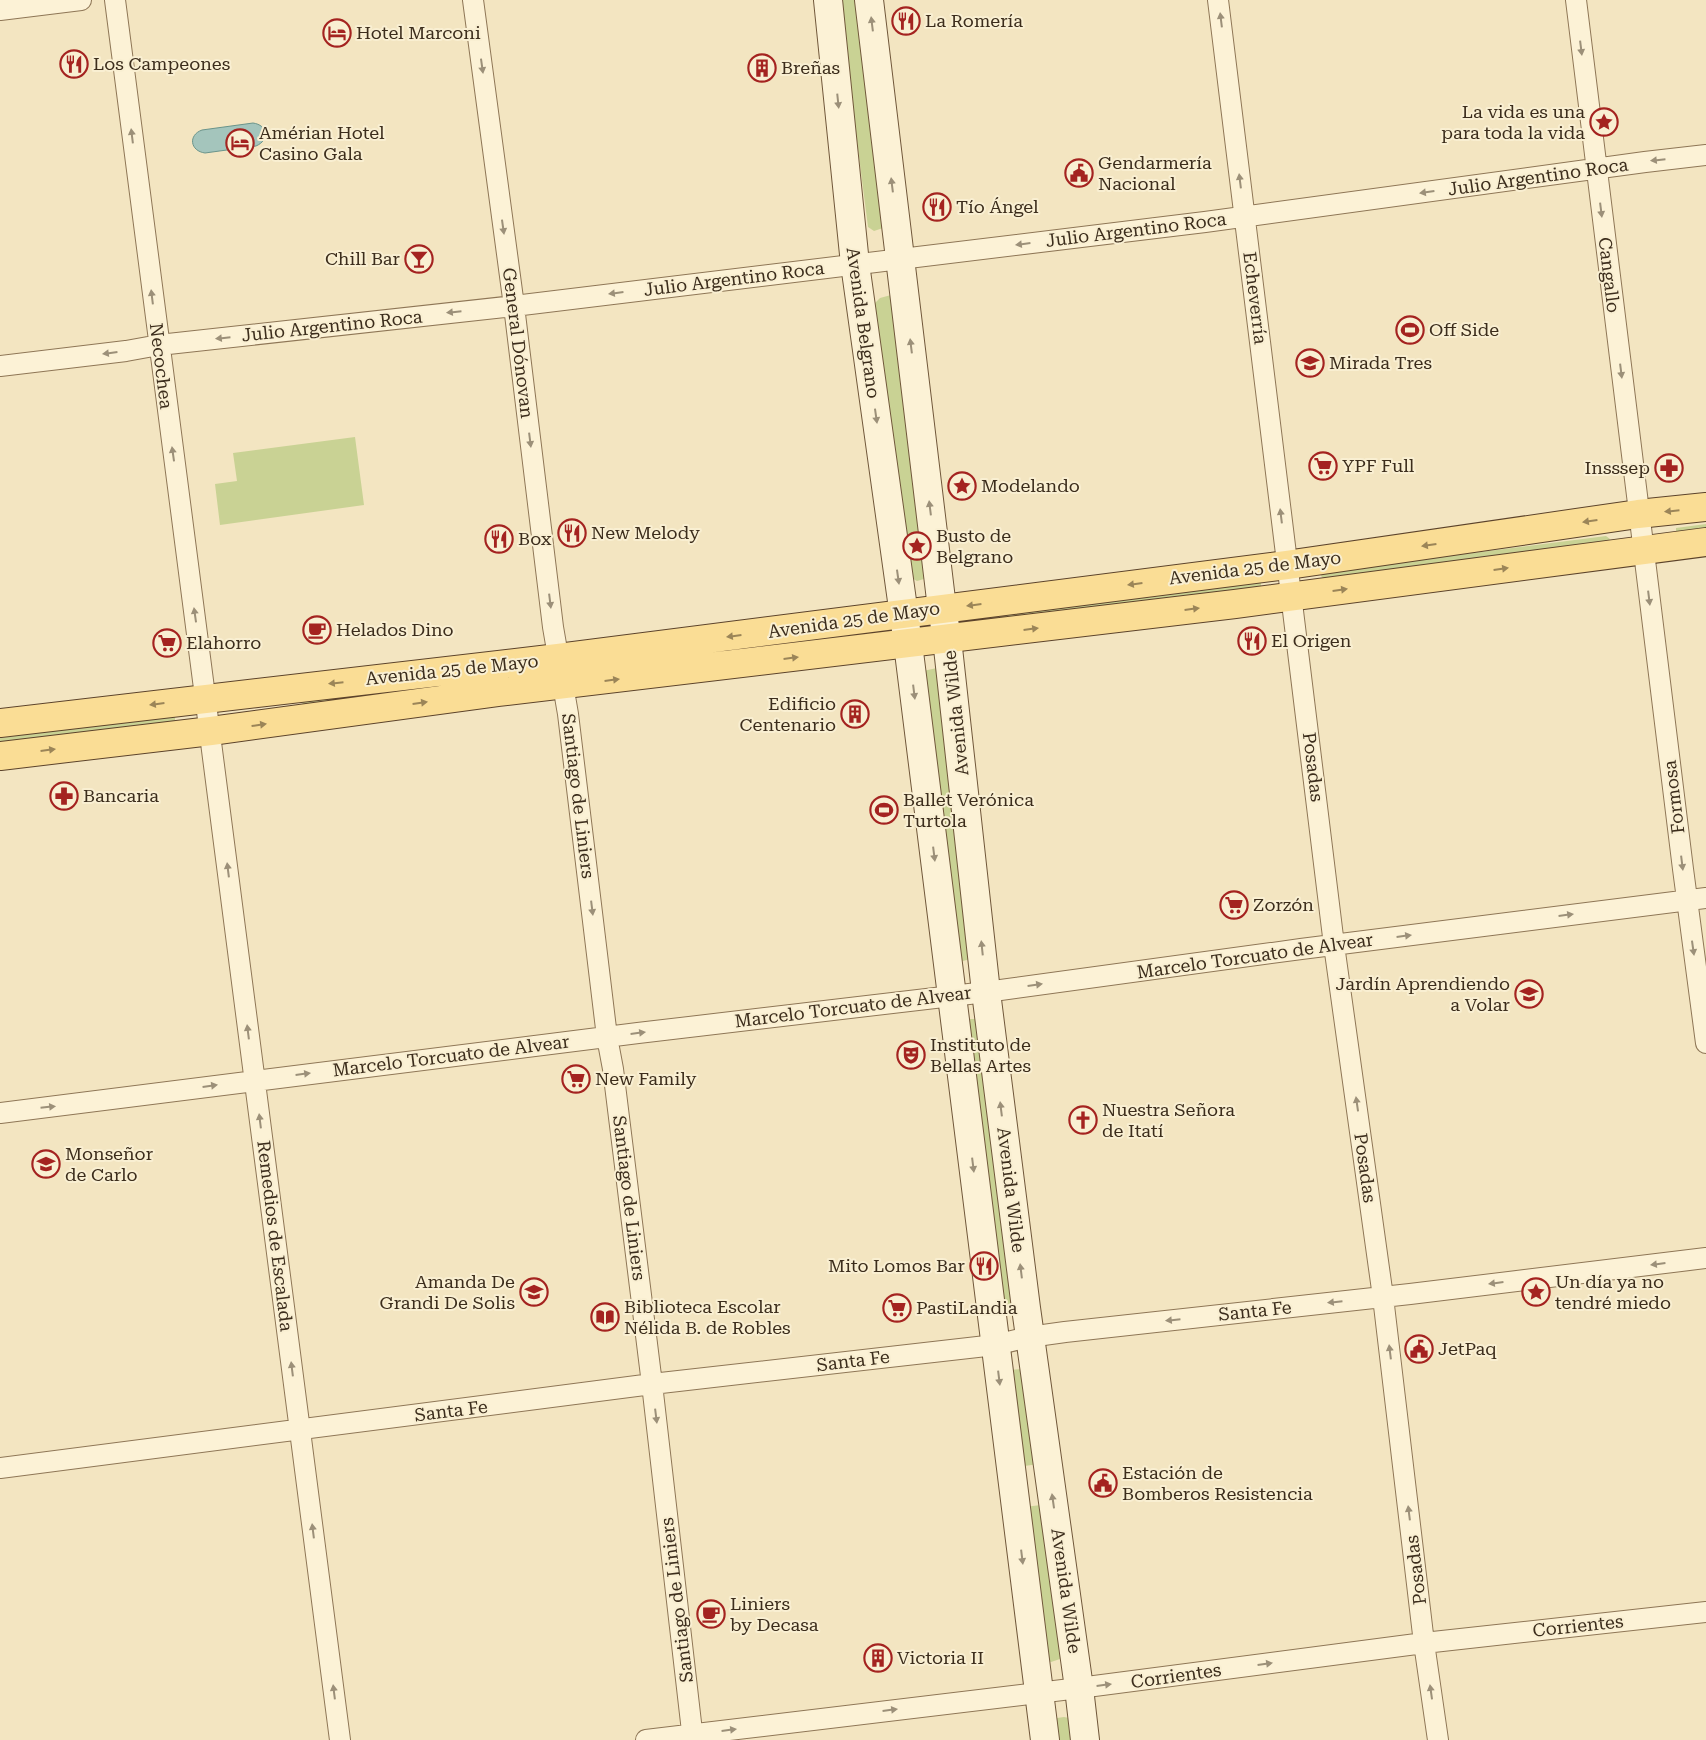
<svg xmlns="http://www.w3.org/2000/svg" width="1706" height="1740" viewBox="0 0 1706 1740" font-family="'Roboto Serif',serif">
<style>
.green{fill:#c9d294}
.water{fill:#a4c5bc;stroke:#6a948b}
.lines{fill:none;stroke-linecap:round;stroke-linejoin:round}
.street-casing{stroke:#8e7656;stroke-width:22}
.secondary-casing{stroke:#70573a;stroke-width:30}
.primary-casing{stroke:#5c432b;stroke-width:30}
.street{stroke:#fcf2d6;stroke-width:20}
.secondary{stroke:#fcf2d6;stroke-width:28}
.primary{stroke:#fadd95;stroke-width:28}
.oneway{fill:#9c9079}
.oneway2{fill:#9b8558}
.labels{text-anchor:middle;stroke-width:4;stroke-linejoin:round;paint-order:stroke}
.poi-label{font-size:18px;fill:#3c2d1c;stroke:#f9efd2;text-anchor:start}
.street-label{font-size:18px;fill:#3c2d1c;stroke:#f9efd2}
</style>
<rect width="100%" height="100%" fill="#f3e5c1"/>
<!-- green -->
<path class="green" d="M839 0H859L883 228 874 231 868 227Z
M891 295 930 574 924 579 917 581 908 576 874 304 880 298Z
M355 437 364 505 220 525 215 484 237 481 233 453Z
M1706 524V530L1676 533V528Z
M1606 536 1610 539 1607 543 1323 578 1321 576 1322 572Z
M1261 581V590L971 623 969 616Z
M937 668 974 958 963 961 957 955 923 671Z
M526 676 303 707 302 699Z
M175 715V721L0 745V738Z
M970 1019H978L1017 1308 1004 1309 964 1024Z
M1022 1369 1039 1464 1017 1467 1010 1370Z
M1050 1504 1063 1658 1051 1662 1043 1657 1024 1507Z
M1064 1717 1069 1718 1072 1740H1056L1054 1722 1057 1718Z"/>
<!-- water -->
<path class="water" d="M253 123C268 125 270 140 256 146L205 153C190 151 188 135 202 130Z"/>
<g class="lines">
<!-- street casing -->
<g class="street-casing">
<path id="street" d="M115 0 340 1740
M473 0 514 306 553 627 568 714 607 1037 613 1069 652 1384 693 1740
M1218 0 1334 945 1383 1297 1424 1643 1438 1740
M1576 0 1683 869 1706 1043
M0 10 81 0
M0 366 126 351 159 345 514 306 1205 222 1645 162 1706 155
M0 1113 638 1033 986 992 1301 949 1706 898
M0 1468 652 1384 995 1345 1029 1337 1065 1332 1410 1294 1706 1258
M646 1740 1079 1688 1424 1643 1706 1612"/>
</g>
<!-- secondary casing -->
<g class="secondary-casing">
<path id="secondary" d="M828 0 855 264 908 644 1045 1740
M869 0 942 608 947 639 986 992 1026 1308 1079 1688 1085 1740"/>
</g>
<!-- primary casing -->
<g class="primary-casing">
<path id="primary" d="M0 723 558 658 1287 565 1638 514 1706 507
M0 756 211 731 499 692 1235 604 1706 542"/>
</g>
<!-- street -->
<use href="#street" class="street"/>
<!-- secondary -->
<use href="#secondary" class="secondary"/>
<!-- primary -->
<use href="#primary" class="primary"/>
</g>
<!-- one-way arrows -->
<defs><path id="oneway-solid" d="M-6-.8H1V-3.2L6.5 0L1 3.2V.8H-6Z" transform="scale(1.25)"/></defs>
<g class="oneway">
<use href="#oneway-solid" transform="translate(1221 20) rotate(-97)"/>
<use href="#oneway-solid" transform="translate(872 24) rotate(-97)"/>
<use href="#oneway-solid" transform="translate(1581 48) rotate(83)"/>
<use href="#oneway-solid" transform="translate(482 66) rotate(82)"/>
<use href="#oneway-solid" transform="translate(838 101) rotate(84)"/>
<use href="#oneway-solid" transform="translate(132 136) rotate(-97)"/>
<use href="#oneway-solid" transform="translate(1658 160) rotate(174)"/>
<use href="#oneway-solid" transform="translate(1240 181) rotate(-97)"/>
<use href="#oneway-solid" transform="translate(892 185) rotate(-97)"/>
<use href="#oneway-solid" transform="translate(1427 192) rotate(172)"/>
<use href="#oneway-solid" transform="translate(1601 210) rotate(83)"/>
<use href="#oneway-solid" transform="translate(503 227) rotate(82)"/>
<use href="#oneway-solid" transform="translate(1023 244) rotate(173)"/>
<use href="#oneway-solid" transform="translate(616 293) rotate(173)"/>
<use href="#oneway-solid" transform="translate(152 297) rotate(-97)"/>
<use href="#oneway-solid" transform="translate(454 312) rotate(174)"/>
<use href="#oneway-solid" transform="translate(223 338) rotate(174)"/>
<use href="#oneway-solid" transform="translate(911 346) rotate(-97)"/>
<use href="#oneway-solid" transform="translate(110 353) rotate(173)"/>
<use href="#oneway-solid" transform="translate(1621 371) rotate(83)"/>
<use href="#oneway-solid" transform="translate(876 416) rotate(82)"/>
<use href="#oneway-solid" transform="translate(530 440) rotate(83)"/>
<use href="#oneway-solid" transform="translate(173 454) rotate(-98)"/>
<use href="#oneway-solid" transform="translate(930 508) rotate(-97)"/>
<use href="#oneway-solid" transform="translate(1281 516) rotate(-97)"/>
<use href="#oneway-solid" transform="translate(898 577) rotate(82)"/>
<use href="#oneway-solid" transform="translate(1649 598) rotate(83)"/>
<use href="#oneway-solid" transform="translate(550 601) rotate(83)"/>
<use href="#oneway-solid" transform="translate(195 615) rotate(-98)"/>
<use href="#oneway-solid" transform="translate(914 692) rotate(83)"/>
<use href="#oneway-solid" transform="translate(934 854) rotate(83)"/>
<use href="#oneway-solid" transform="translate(1682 863) rotate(83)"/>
<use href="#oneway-solid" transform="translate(228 870) rotate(-97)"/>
<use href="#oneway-solid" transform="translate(592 908) rotate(83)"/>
<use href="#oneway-solid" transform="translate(1566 915) rotate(-7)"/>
<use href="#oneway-solid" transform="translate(1404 936) rotate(-7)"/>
<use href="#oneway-solid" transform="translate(982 948) rotate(-96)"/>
<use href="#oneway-solid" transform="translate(1693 948) rotate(82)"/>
<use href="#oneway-solid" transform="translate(1035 985) rotate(-8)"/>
<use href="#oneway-solid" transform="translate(248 1032) rotate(-97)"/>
<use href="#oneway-solid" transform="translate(638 1033) rotate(-7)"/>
<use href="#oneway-solid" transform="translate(303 1074) rotate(-7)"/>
<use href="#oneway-solid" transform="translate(210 1086) rotate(-8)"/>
<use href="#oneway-solid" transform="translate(1357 1104) rotate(-98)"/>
<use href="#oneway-solid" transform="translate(48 1107) rotate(-6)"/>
<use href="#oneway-solid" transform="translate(1001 1109) rotate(-97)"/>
<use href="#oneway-solid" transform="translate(260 1121) rotate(-97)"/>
<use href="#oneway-solid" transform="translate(973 1165) rotate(83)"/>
<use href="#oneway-solid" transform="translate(1658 1264) rotate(173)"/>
<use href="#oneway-solid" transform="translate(1021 1271) rotate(-97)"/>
<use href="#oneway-solid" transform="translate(1496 1283) rotate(173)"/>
<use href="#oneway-solid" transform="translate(1335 1302) rotate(174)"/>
<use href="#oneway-solid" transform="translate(1173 1320) rotate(174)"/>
<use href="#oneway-solid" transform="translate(1390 1352) rotate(-97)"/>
<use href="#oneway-solid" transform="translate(292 1369) rotate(-97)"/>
<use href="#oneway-solid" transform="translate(999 1378) rotate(83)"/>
<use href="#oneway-solid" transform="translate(656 1416) rotate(83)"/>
<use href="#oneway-solid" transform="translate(1053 1501) rotate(-98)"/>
<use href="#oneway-solid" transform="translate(1409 1513) rotate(-97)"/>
<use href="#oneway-solid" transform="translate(313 1531) rotate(-97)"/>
<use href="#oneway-solid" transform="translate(1022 1557) rotate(83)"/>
<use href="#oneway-solid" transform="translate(1265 1664) rotate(-8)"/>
<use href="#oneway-solid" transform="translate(1104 1685) rotate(-7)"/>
<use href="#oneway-solid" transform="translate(334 1692) rotate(-97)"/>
<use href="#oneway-solid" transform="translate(1431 1692) rotate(-98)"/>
<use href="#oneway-solid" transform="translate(890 1710) rotate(-7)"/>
<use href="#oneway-solid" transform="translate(729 1730) rotate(-7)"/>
</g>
<g class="oneway2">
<use href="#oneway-solid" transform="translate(1672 511) rotate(174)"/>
<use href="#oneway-solid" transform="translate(1590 521) rotate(172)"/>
<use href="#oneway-solid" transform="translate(1429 545) rotate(172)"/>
<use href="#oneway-solid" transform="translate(1501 569) rotate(-8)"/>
<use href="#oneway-solid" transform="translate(1135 584) rotate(173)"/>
<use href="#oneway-solid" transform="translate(1340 590) rotate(-8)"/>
<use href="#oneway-solid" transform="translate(974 605) rotate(173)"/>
<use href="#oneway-solid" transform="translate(1192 609) rotate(-7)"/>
<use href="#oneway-solid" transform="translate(1031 629) rotate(-7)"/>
<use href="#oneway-solid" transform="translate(734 636) rotate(173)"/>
<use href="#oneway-solid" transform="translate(791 658) rotate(-7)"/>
<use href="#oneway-solid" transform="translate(612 680) rotate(-7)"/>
<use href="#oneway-solid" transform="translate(336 683) rotate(174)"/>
<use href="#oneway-solid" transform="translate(420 703) rotate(-8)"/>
<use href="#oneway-solid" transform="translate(157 704) rotate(173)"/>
<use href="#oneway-solid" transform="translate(259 725) rotate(-8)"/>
<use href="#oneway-solid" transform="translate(48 750) rotate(-7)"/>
</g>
<!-- icons -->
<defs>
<g id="restaurant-ring" transform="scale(1.4375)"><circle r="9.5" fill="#f9efd2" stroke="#a42320" stroke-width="1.5"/><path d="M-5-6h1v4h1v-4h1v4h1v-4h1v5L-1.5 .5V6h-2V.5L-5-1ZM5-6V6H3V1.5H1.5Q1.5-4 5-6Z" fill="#a42320"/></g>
<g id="hotel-ring" transform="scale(1.4375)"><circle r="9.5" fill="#f9efd2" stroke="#a42320" stroke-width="1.5"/><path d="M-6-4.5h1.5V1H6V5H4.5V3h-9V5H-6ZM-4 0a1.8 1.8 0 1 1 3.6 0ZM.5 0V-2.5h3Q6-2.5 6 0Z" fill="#a42320"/></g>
<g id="building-ring" transform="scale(1.4375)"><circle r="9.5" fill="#f9efd2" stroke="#a42320" stroke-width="1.5"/><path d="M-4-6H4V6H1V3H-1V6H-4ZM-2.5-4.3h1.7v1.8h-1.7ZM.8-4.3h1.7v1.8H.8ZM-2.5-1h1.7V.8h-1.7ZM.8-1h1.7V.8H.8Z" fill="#a42320"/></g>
<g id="sight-ring" transform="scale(1.4375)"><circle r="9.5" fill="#f9efd2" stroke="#a42320" stroke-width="1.5"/><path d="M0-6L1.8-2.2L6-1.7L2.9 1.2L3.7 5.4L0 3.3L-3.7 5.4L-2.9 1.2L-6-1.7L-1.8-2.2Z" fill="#a42320"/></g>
<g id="civic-ring" transform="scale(1.4375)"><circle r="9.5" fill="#f9efd2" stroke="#a42320" stroke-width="1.5"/><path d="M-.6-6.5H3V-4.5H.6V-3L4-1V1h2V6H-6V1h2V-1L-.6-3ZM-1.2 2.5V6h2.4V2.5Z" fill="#a42320"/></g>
<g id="bar-ring" transform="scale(1.4375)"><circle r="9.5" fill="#f9efd2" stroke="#a42320" stroke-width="1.5"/><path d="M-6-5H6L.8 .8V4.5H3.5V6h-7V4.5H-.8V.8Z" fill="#a42320"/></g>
<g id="stadium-ring" transform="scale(1.4375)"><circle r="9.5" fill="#f9efd2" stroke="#a42320" stroke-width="1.5"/><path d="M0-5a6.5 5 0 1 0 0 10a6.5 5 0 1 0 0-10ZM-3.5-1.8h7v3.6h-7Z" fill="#a42320"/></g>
<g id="school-ring" transform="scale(1.4375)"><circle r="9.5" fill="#f9efd2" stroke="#a42320" stroke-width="1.5"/><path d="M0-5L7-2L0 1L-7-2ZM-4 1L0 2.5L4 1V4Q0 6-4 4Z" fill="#a42320"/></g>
<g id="supermarket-ring" transform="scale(1.4375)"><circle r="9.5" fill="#f9efd2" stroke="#a42320" stroke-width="1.5"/><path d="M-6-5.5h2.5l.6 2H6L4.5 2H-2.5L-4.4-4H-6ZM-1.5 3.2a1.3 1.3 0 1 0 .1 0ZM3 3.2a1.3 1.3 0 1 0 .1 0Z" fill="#a42320"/></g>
<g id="pharmacy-ring" transform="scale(1.4375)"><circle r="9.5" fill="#f9efd2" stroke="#a42320" stroke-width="1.5"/><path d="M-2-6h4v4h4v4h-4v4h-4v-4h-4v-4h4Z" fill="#a42320"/></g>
<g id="cafe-ring" transform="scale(1.4375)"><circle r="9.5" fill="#f9efd2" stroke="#a42320" stroke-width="1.5"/><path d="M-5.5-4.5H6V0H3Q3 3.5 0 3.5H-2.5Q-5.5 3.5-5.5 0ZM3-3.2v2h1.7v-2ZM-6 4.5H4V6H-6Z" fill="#a42320"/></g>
<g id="theatre-ring" transform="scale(1.4375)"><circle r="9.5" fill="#f9efd2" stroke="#a42320" stroke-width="1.5"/><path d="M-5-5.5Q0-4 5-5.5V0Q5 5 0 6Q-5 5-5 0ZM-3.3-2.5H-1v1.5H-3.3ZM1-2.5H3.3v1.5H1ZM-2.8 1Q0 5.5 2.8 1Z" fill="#a42320"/></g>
<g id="church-ring" transform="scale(1.4375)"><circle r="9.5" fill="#f9efd2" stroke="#a42320" stroke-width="1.5"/><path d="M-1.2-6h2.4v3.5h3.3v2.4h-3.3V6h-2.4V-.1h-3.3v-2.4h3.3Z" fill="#a42320"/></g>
<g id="library-ring" transform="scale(1.4375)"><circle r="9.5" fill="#f9efd2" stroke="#a42320" stroke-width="1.5"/><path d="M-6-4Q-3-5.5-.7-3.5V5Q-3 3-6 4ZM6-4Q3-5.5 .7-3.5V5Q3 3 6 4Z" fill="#a42320"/></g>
</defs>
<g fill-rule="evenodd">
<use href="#restaurant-ring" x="906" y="21"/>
<use href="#hotel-ring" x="337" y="33"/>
<use href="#restaurant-ring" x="74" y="64"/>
<use href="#building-ring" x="762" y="68"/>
<use href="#sight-ring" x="1604" y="122"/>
<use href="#hotel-ring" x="240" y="143"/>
<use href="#civic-ring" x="1079" y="173"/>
<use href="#restaurant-ring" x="937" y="207"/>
<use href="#bar-ring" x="419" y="259"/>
<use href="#stadium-ring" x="1410" y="330"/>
<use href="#school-ring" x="1310" y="363"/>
<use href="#supermarket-ring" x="1323" y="466"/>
<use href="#pharmacy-ring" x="1669" y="468"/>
<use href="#sight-ring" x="962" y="486"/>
<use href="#restaurant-ring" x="572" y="533"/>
<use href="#restaurant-ring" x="499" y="539"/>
<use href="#sight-ring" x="917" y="546"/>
<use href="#cafe-ring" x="317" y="630"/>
<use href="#restaurant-ring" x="1252" y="641"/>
<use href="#supermarket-ring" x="167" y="643"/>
<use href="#building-ring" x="855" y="714"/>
<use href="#pharmacy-ring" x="64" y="796"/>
<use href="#stadium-ring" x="884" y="810"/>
<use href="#supermarket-ring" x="1234" y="905"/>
<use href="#school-ring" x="1529" y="994"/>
<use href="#theatre-ring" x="911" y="1055"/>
<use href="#supermarket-ring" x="576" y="1079"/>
<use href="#church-ring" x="1083" y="1120"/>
<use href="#school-ring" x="46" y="1164"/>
<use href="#restaurant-ring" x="984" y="1266"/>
<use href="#school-ring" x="534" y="1292"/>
<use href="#sight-ring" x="1536" y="1292"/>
<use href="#supermarket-ring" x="897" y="1308"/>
<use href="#library-ring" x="605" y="1317"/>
<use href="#civic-ring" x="1419" y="1349"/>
<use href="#civic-ring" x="1103" y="1483"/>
<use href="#cafe-ring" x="711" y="1614"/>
<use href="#building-ring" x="878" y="1658"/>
</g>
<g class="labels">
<!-- poi labels -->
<g class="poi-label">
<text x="925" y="27">La Romería</text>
<text x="356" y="39">Hotel Marconi</text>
<text x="93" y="70">Los Campeones</text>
<text x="781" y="74">Breñas</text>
<text x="1585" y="118" text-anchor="end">La vida es una<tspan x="1585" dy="21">para toda la vida</tspan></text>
<text x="259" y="139">Amérian Hotel<tspan x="259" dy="21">Casino Gala</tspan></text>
<text x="1098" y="169">Gendarmería<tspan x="1098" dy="21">Nacional</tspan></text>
<text x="956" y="213">Tío Ángel</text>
<text x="400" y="265" text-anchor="end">Chill Bar</text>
<text x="1429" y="336">Off Side</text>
<text x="1329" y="369">Mirada Tres</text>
<text x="1342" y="472">YPF Full</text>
<text x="1650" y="474" text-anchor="end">Insssep</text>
<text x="981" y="492">Modelando</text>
<text x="591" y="539">New Melody</text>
<text x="936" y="542">Busto de<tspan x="936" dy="21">Belgrano</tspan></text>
<text x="518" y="545">Box</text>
<text x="336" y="636">Helados Dino</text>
<text x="1271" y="647">El Origen</text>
<text x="186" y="649">Elahorro</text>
<text x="836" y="710" text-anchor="end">Edificio<tspan x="836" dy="21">Centenario</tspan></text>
<text x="83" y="802">Bancaria</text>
<text x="903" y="806">Ballet Verónica<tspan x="903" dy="21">Turtola</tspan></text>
<text x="1253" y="911">Zorzón</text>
<text x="1510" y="990" text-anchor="end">Jardín Aprendiendo<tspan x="1510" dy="21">a Volar</tspan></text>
<text x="930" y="1051">Instituto de<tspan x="930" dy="21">Bellas Artes</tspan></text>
<text x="595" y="1085">New Family</text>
<text x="1102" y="1116">Nuestra Señora<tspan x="1102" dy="21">de Itatí</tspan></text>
<text x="65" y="1160">Monseñor<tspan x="65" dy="21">de Carlo</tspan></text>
<text x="965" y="1272" text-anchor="end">Mito Lomos Bar</text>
<text x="515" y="1288" text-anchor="end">Amanda De<tspan x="515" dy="21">Grandi De Solis</tspan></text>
<text x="1555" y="1288">Un día ya no<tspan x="1555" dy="21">tendré miedo</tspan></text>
<text x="624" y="1313">Biblioteca Escolar<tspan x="624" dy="21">Nélida B. de Robles</tspan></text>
<text x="916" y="1314">PastiLandia</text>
<text x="1438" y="1355">JetPaq</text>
<text x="1122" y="1479">Estación de<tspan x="1122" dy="21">Bomberos Resistencia</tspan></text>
<text x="730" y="1610">Liniers<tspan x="730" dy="21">by Decasa</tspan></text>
<text x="897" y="1664">Victoria II</text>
</g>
<!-- street labels -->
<g class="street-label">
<text transform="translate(1538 177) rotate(-8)" y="6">Julio Argentino Roca</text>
<text transform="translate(1136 230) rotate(-7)" y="6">Julio Argentino Roca</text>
<text transform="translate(1609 275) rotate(83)" y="6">Cangallo</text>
<text transform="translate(734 279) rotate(-7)" y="6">Julio Argentino Roca</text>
<text transform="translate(1255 298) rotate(83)" y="6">Echeverría</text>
<text transform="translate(863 323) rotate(82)" y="6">Avenida Belgrano</text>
<text transform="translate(332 326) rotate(-6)" y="6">Julio Argentino Roca</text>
<text transform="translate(518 343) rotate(83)" y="6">General Dónovan</text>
<text transform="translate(161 366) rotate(83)" y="6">Necochea</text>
<text transform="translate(1255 568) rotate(-7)" y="6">Avenida 25 de Mayo</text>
<text transform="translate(854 620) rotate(-8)" y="6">Avenida 25 de Mayo</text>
<text transform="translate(452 670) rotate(-6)" y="6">Avenida 25 de Mayo</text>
<text transform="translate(956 713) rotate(-96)" y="6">Avenida Wilde</text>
<text transform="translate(1313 767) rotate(83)" y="6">Posadas</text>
<text transform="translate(578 796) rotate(83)" y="6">Santiago de Liniers</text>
<text transform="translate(1674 797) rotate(-97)" y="6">Formosa</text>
<text transform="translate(1255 956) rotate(-8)" y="6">Marcelo Torcuato de Alvear</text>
<text transform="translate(853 1007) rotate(-7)" y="6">Marcelo Torcuato de Alvear</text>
<text transform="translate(451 1056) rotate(-7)" y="6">Marcelo Torcuato de Alvear</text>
<text transform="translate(1365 1168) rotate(82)" y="6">Posadas</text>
<text transform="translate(1011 1190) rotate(83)" y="6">Avenida Wilde</text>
<text transform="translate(629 1198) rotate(83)" y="6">Santiago de Liniers</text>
<text transform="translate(275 1236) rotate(83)" y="6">Remedios de Escalada</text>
<text transform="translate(1255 1311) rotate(-6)" y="6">Santa Fe</text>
<text transform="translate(853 1361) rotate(-7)" y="6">Santa Fe</text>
<text transform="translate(451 1411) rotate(-7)" y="6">Santa Fe</text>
<text transform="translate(1416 1570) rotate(-97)" y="6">Posadas</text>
<text transform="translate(1066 1591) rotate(82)" y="6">Avenida Wilde</text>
<text transform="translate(677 1600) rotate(-97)" y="6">Santiago de Liniers</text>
<text transform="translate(1578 1626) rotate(-6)" y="6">Corrientes</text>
<text transform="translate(1176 1676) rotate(-8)" y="6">Corrientes</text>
</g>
</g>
</svg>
